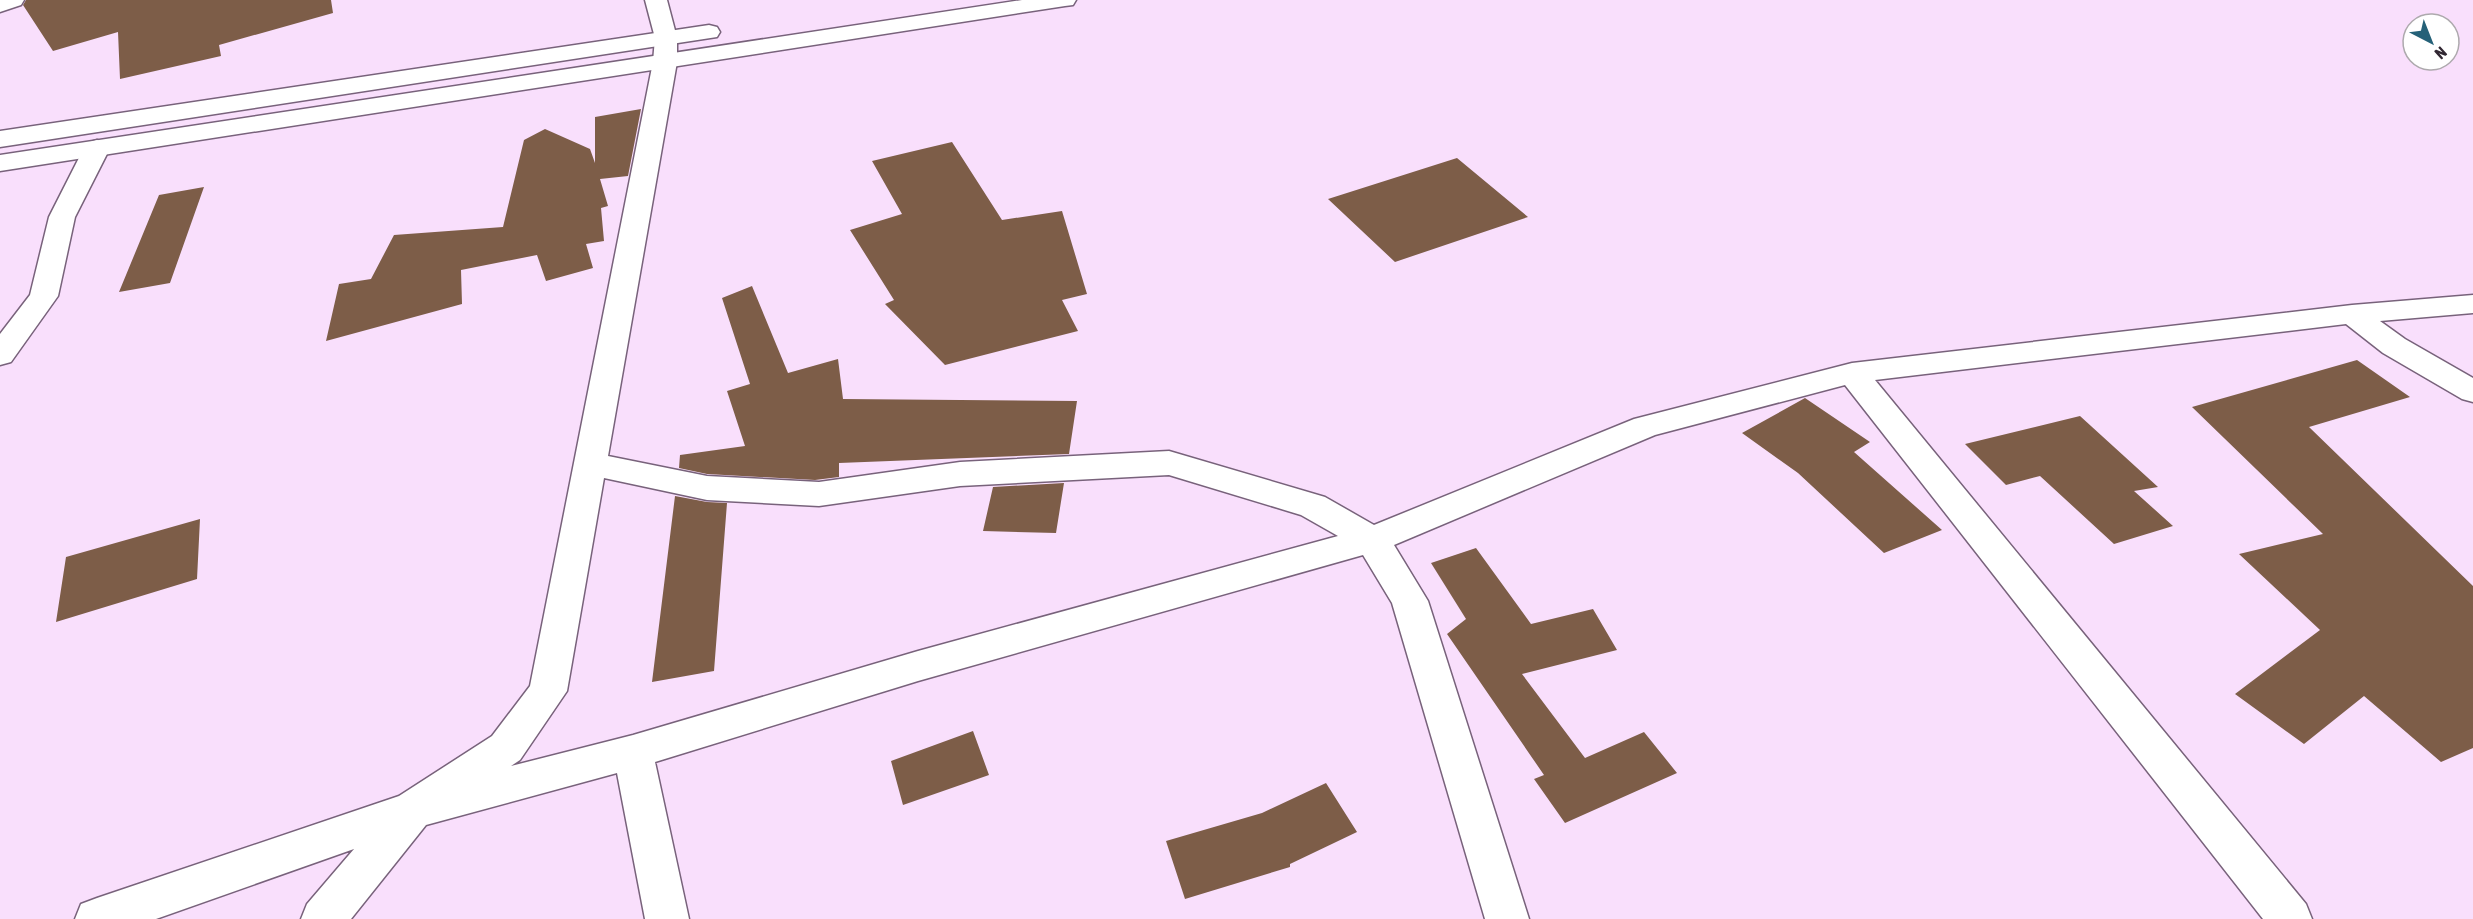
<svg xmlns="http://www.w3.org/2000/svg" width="2473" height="919" viewBox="0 0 2473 919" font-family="'Asap Condensed',sans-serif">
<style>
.building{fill:#7d5d48}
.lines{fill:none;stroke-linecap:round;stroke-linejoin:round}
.minor-casing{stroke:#78627b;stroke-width:3}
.secondary-casing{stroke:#78627b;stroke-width:3}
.minor{fill:#fff;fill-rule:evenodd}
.secondary{fill:#fff;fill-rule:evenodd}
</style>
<rect width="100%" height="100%" fill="#f9dffc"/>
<!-- building -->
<path class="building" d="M26 0H331L333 13 219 45 221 56 120 79 118 32 53 51 23 5Z
M641 109 628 176 600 179 608 206 601 208 604 241 586 244 593 268 546 281 537 255 461 270 462 304 326 341 339 284 371 279 394 235 503 227 524 140 545 129 590 149 595 163V117Z
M952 142 1002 220 1062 211 1087 294 1062 300 1078 331 945 365 885 304 894 300 850 230 902 214 872 161Z
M1457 158 1528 217 1395 262 1328 199Z
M204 187 170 283 119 292 159 195Z
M752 286 788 373 838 359 843 399 1077 401 1069 454 839 463V477L815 480 707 474 679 468 680 455 745 446 727 391 750 384 722 298Z
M2357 360 2410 397 2309 427 2473 586V748L2441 762 2364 696 2304 744 2235 694 2320 630 2239 554 2323 534 2192 407Z
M1805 398 1870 442 1854 452 1942 530 1884 553 1798 473 1742 433Z
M2080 416 2158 487 2134 491 2173 526 2114 544 2040 476 2006 485 1965 444Z
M1064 483 1056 533 983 531 993 487Z
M675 496 707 502 727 503 714 671 652 682Z
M200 519 197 579 56 622 66 557Z
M1476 548 1531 624 1593 609 1617 650 1522 674 1585 758 1644 732 1677 773 1565 823 1534 779 1544 775 1447 634 1466 619 1431 563Z
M973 731 989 775 903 805 891 761Z
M1326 783 1357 832 1290 864V867L1185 899 1166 841 1262 813Z"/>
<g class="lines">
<!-- minor casing -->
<g class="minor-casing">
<path id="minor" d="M0 0H24L21 5 0 12Z
M645 0H667L677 38V62L608 456 707 476 819 482 960 462 1169 451 1325 497 1374 525 1634 419 1852 363 2352 305 2473 295V313L2380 321 2405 339 2473 378V402L2462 399 2383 353 2346 324 1875 380 2306 904 2312 919H2263L1845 385 1655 435 1394 545 1428 601 1529 919H1485L1392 603 1363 555 918 681 655 762 689 919H645L617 773 426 825 351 919H301L307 904 354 849 156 919H75L81 904 97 898 399 796 492 736 530 686 653 62 655 38ZM1169 475 1301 515 1338 536 918 651 633 735 511 766 520 760 567 691 604 478 707 500 819 506 960 486Z
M97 140 106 143 110 148 75 217 58 296 11 362 0 365V334L30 295 49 217 84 148 88 143Z"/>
</g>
<!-- secondary casing -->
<g class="secondary-casing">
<path id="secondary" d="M1022 0H1076L1073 5 1065 6 0 171V155Z
M709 25 717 27 720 32 717 37 0 147V131Z"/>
</g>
<!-- minor -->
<use href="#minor" class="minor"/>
<!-- secondary -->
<use href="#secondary" class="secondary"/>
</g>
<!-- north arrow -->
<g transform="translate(2431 42) rotate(138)"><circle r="28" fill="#ffffff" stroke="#ada9ad" stroke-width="1.5"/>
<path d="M0-4.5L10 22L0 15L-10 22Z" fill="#256178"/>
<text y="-9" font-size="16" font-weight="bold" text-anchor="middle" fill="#312732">N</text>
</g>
</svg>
